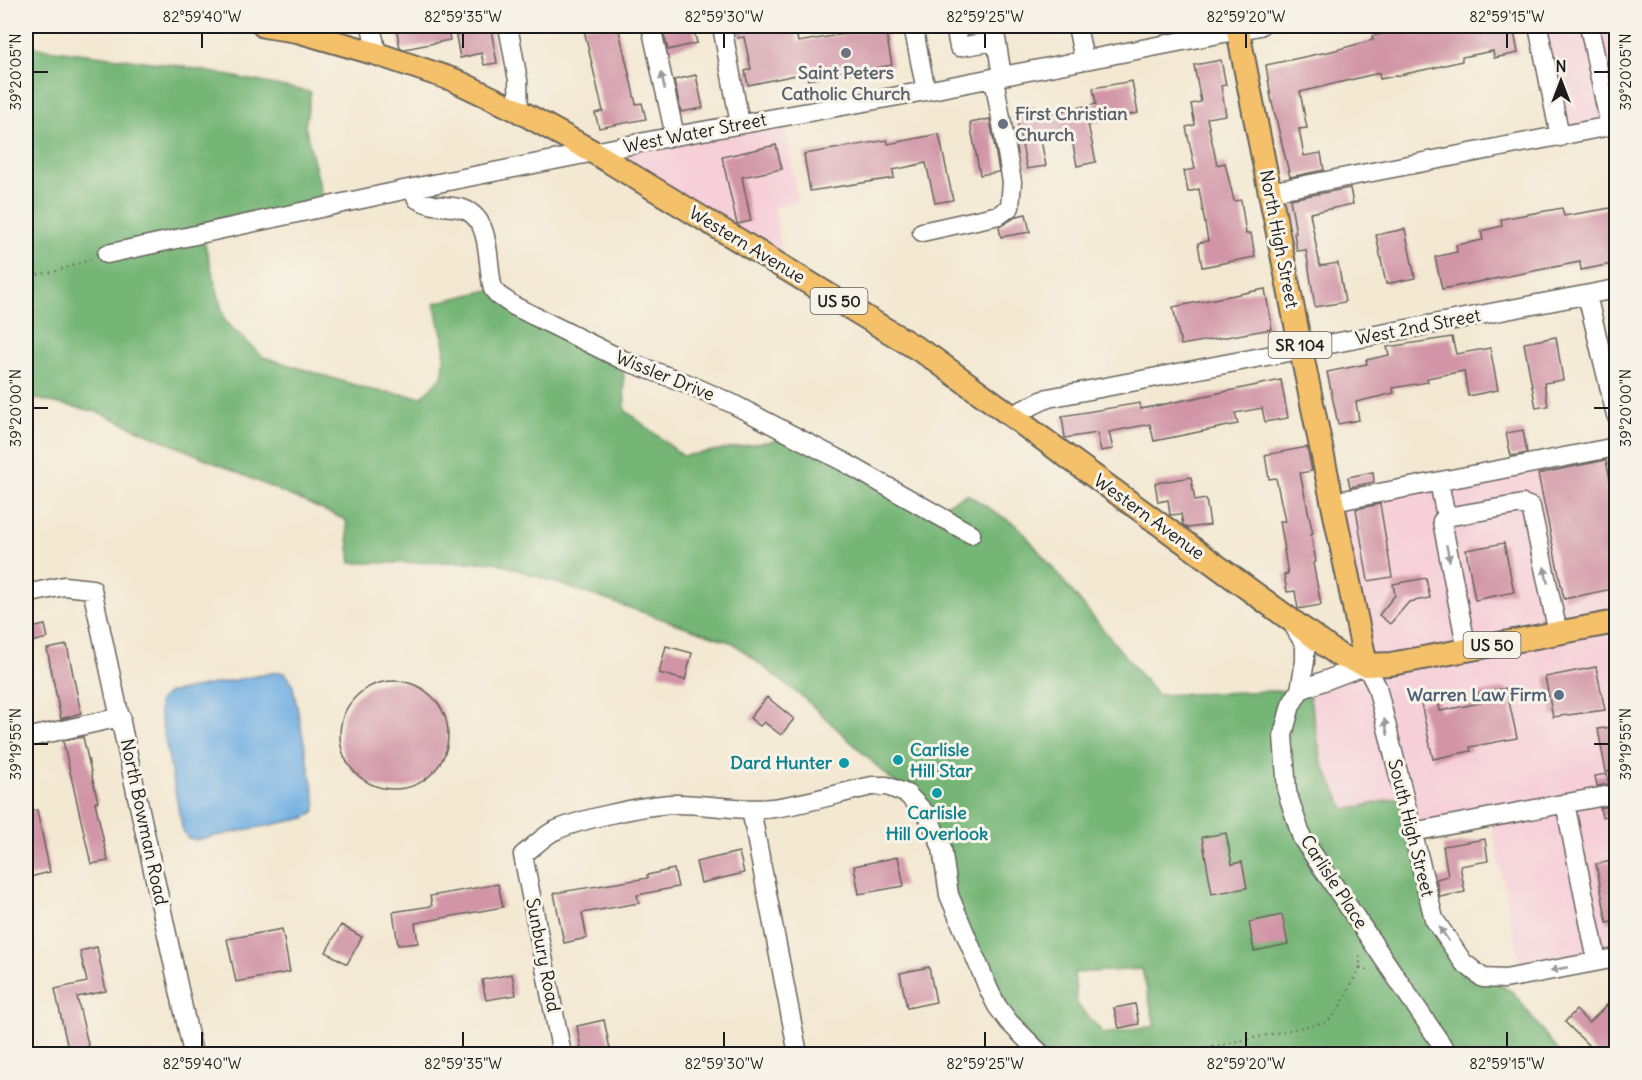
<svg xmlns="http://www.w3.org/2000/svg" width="1642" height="1080" viewBox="0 0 1642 1080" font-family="Delius,sans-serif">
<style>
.built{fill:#f6cfd9}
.forest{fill:#75b576;stroke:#486849;stroke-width:1.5;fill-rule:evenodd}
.water{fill:#70aee2;stroke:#46657f;stroke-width:1.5}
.building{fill:#d195a7}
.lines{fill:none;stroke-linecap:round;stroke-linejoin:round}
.minor-casing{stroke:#67635c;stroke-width:21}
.major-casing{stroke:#67635c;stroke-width:26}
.path{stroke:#67635c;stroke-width:2;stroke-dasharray:1.5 4.5;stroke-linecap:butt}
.minor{stroke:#fff;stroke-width:18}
.major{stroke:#f4c16a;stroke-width:22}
.oneway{fill:#999}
.ticks{fill:none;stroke:#1c1c1c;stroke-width:2}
.worship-dot{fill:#6b7280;stroke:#f7f3e8;stroke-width:2}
.service-dot{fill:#5c6f8a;stroke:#f7f3e8;stroke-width:2}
.culture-dot{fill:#0f9aa8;stroke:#f7f3e8;stroke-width:2}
.labels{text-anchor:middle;stroke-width:6;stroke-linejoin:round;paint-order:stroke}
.shield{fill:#f7f3e8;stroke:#5e5c59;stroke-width:1.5}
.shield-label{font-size:16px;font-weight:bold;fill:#1c1c1c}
.worship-label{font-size:18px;font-weight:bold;fill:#5b616d;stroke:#f7f3e8}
.street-label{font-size:18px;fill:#1c1c1c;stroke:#f7f3e8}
.service-label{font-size:18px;font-weight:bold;fill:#4e5e75;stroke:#f7f3e8;text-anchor:end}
.culture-label{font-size:18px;font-weight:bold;fill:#0d838f;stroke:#f7f3e8;text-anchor:start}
.neatline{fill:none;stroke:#1c1c1c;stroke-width:2}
.ticks-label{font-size:15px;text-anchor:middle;fill:#1c1c1c}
</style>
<rect width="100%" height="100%" fill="#f7f3e8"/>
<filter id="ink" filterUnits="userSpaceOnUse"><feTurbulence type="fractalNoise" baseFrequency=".0167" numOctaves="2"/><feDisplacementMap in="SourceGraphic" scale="12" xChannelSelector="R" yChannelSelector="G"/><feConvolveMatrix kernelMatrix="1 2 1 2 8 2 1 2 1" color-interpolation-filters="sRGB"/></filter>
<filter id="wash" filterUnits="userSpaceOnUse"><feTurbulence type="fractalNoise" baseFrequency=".008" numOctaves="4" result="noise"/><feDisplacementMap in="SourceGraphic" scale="24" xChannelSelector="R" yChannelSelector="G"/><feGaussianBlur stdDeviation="1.35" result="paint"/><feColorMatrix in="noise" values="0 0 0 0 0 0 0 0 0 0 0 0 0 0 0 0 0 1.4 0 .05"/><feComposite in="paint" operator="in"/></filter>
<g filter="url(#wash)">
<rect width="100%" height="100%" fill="#f3e8d2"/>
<!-- built -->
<path class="built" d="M1540 26H1616V121L1561 133Z
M784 123 798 202 774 206 783 258 616 154Z
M1616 447V951L1521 969 1490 817 1412 832 1403 798 1346 810 1322 763 1308 688 1366 664 1333 502Z"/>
<!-- forest -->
<path class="forest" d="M26 42 38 48 175 65 311 92 305 126 325 207 202 233 225 321 263 357 371 390 422 397 443 375 445 345 434 303 493 289 623 360 625 410 683 456 796 437 930 512 967 494 1019 527 1157 695 1300 690 1308 688 1322 763 1345 810 1403 797 1434 919 1471 968 1514 993 1560 1054H1041L1009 1022 944 869 907 794 806 700 733 643 495 562 351 563 346 520 98 412 26 397ZM1142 969 1155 1026 1104 1034 1077 1004 1074 973Z"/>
<!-- water -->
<path class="water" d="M277 672 285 673 292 682 316 803 315 811 305 818 196 840 188 838 183 831 159 709V701L168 693Z"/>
<g id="blocks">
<!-- building -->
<path class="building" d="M396 26H447L450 40 405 49 400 48Z
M583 26H618L636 104 642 103 646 119 599 128 595 113 603 111Z
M662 26H693L697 43 668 50Z
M736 26H795L798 42 885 27 892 65 808 80 806 73 748 85 745 71 751 69 744 37 738 38Z
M1422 26H1513L1518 53 1494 58 1493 51 1462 57V61L1433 68 1380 79 1379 73 1300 92 1307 128 1299 129 1304 156 1321 153 1324 170 1290 177 1271 98 1266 65 1332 51 1373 40 1372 36Z
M470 28 472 33 491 30 497 63 484 65 481 53 460 58 455 31Z
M1221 60 1226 85 1221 86 1226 115 1207 118 1217 165 1225 163 1234 201 1241 200 1246 234 1251 233 1255 257 1202 267 1198 243 1208 241 1199 189 1188 192 1184 171 1195 169 1186 127 1195 125 1191 104 1201 102 1194 65Z
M696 75 703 108 681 112 674 80Z
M1132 81 1138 113 1088 124 1096 162 1077 166 1071 134 1041 140 1046 166 1027 169 1015 110 1035 106 1036 111 1050 108 1051 113 1096 104 1093 88Z
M990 119 999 172 980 175 970 123Z
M939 134 953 200 935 203 926 163 893 170 894 178 810 191 804 154 887 140 888 144Z
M776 145 782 169 742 177 751 221 737 224 722 157Z
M1350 188 1353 204 1310 213 1320 266 1338 263 1345 302 1315 307 1306 250 1297 251 1294 233H1296L1290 199Z
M1617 207V263L1581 270 1580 262 1442 289 1435 257 1457 252 1456 245 1483 240 1481 231 1502 226 1501 219 1562 208 1564 216Z
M1026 214 1030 232 1001 237 999 227 1017 216Z
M1405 229 1415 278 1386 284 1376 235Z
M1265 289 1272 329 1181 345 1173 307Z
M1452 337 1456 354 1490 348 1498 390 1468 396 1464 371 1427 378 1428 382 1393 388 1394 393 1356 402 1359 420 1338 424 1327 372 1367 364 1366 360 1389 355 1387 347Z
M1556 337 1563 380 1544 383 1548 406 1536 408 1524 343Z
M1281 380 1288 418 1265 422 1262 408 1235 413 1238 424 1154 441 1150 424 1109 432 1113 449 1101 451 1097 433 1065 438 1062 416 1140 403 1141 409Z
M1523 430 1527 453 1511 456 1506 433Z
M1307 447 1312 471 1300 473 1313 534H1311L1316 562 1313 563 1321 605 1298 609 1295 591 1287 592 1284 575 1288 574 1284 550H1285L1280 521H1285L1276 478 1269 479 1265 455Z
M1606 460 1617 513V588L1564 599 1538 474Z
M1373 472 1374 482 1350 487 1348 477Z
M1191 477 1195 501 1206 499 1210 525 1188 528 1183 525 1181 514 1170 515 1168 500 1158 502 1155 483Z
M1380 504 1392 577 1368 581 1356 509Z
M1504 543 1514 592 1475 600 1466 550Z
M1426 578 1430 598 1409 602 1390 624 1379 615 1395 595 1393 584Z
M45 625 48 638 26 643V629Z
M67 645 81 713 61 719 47 649Z
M666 646 692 653 685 680 659 673Z
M1596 667 1605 710 1553 717 1545 677Z
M340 735a54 54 0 1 1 108 0a54 54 0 1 1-108 0Z
M1506 688 1517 738 1470 747 1471 751 1433 759 1421 703 1438 699 1440 711 1480 703 1478 693Z
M767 697 794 719 781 735 764 722 760 726 750 718Z
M1612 727 1617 751V770L1606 772 1598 729Z
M83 737 98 802H95L108 861 91 864 63 741Z
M1607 774 1609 784 1597 786 1595 776Z
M1617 805V814L1602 817 1600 808Z
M37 810 50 872 30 877 26 857V812Z
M1226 833 1232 864 1242 862 1247 888 1212 894 1202 837Z
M1485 839 1488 861 1460 866 1465 892 1440 897 1436 879 1448 876 1443 846Z
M739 852 744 873 701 883 696 862Z
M898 857 904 886 859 894 854 866Z
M1617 860V921L1607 923 1596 864Z
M674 869 678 887 637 895 639 903 582 913 587 938 564 943 554 893 648 878 647 875Z
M498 884 503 907 415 923 418 943 398 945 393 912 432 906 430 896Z
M1282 915 1288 944 1254 951 1249 922Z
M341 925 362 937 347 964 326 952Z
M282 929 290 972 236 982 227 939Z
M97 947 106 991 77 997 90 1053 69 1054 55 989 87 982 80 951Z
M929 967 936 1002 907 1008 900 973Z
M512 974 516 995 486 1000 482 980Z
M1609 1003 1617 1011V1054H1597L1565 1022 1576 1010 1589 1023Z
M1135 1004 1139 1024 1119 1028 1114 1008Z
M604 1020 610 1049 582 1054 577 1026Z"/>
</g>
</g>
<g filter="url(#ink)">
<use href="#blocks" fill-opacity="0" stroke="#67635c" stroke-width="1.5"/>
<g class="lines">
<!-- minor casing -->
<g class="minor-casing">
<path id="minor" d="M371 26 377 54
M508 26 518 80 519 111
M651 26 675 136
M722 26 740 124
M913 26 926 91
M955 26 959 47 996 41
M994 26 1002 76
M1077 26 1084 60
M1538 26 1560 137
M1589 26 1610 126 1616 125
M413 188 417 199C436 209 446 204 463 209 493 219 486 264 493 289L498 295 514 306 623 360 686 383 731 403 844 462 971 534
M1269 192 1610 126
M922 232 999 215 1010 207 1012 182 994 78
M107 254 413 188 675 136 926 91 1260 26
M1587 295 1616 415
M1010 416 1048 398 1616 289
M1439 482 1446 517
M1333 502 1616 447
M26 594 64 586 92 589 193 1054
M1292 623 1305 645V661L1300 690
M1467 650 1442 521 1446 517 1523 504 1531 507 1558 633
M26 738 121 717
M1565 803 1597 961
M751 809C766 891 782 973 798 1054
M1412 832 1616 794
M562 1054 523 855C533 847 542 838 552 832 576 820 645 805 673 804 706 803 739 812 773 808 806 804 839 793 872 786H887L907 794 928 816 942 848 949 895 989 990 997 1006 1009 1022 1041 1054
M1448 1054 1302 838 1287 792 1283 735 1291 705 1300 690 1366 665 1377 687 1434 919 1463 962 1483 978 1505 979 1616 958"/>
</g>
<!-- major casing -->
<g class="major-casing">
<path id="major" d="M264 26 297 31 377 54 454 80 519 111 595 153 931 357 1340 656 1366 665 1391 664 1616 622
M1237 26 1301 350 1366 665"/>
</g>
<!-- path -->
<path class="path" d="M26 277 57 271 92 259
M1360 967 1371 972
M1165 1054 1184 1053 1327 1022 1337 1012 1360 967V953"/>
<!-- minor -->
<use href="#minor" class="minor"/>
<!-- major -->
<use href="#major" class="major"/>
</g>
<!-- one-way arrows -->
<defs><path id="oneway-solid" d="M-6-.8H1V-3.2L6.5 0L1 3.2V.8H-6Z" transform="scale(1.5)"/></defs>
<g class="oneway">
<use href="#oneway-solid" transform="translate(663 81) rotate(-102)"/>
<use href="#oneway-solid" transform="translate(1448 553) rotate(79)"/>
<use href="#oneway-solid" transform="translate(1546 575) rotate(-102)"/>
<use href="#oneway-solid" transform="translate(1386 727) rotate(-103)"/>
<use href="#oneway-solid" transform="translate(1444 934) rotate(-124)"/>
<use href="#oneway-solid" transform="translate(1559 969) rotate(169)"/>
</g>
</g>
<!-- ticks -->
<path class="ticks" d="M202 33V48M463 33V48M724 33V48M985 33V48M1246 33V48M1507 33V48M33 72H48M1594 72H1609M33 408H48M1594 408H1609M33 744H48M1594 744H1609M202 1032V1047M463 1032V1047M724 1032V1047M985 1032V1047M1246 1032V1047M1507 1032V1047"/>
<!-- markers -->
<g class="worship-dot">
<circle cx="846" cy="53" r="6"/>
<circle cx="1003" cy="124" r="6"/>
</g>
<circle class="service-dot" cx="1559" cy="695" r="6"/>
<g class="culture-dot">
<circle cx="898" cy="760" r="6"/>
<circle cx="844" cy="763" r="6"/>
<circle cx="937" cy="793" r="6"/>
</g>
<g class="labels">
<!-- shield labels -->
<g class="shield">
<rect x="810.5" y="288" width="57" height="26" rx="4.5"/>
<rect x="1268.5" y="332" width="63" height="26" rx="4.5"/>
<rect x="1463.5" y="632" width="57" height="26" rx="4.5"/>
</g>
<g class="shield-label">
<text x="839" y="307">US 50</text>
<text x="1300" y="351">SR 104</text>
<text x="1492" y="651">US 50</text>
</g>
<!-- worship labels -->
<g class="worship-label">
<text x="846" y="79">Saint Peters<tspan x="846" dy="21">Catholic Church</tspan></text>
<text x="1015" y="120" text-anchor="start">First Christian<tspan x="1015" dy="21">Church</tspan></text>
</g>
<!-- street labels -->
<g class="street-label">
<text transform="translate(695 133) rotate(-11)" y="6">West Water Street</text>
<text transform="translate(1279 239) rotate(79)" y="6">North High Street</text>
<text transform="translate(747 245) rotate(31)" y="6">Western Avenue</text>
<text transform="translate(1418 327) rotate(-11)" y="6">West 2nd Street</text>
<text transform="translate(665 376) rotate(22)" y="6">Wissler Drive</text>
<text transform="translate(1149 517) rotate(36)" y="6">Western Avenue</text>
<text transform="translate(144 822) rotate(78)" y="6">North Bowman Road</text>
<text transform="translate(1411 828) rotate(76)" y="6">South High Street</text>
<text transform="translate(1334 882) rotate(57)" y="6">Carlisle Place</text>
<text transform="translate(543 955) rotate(79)" y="6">Sunbury Road</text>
</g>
<!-- service labels -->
<g class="service-label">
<text x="1547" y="701">Warren Law Firm</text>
</g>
<!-- culture labels -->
<g class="culture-label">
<text x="910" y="756">Carlisle<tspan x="910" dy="21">Hill Star</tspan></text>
<text x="832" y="769" text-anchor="end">Dard Hunter</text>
<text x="937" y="819" text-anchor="middle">Carlisle<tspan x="937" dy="21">Hill Overlook</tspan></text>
</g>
</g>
<!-- margin -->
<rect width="1642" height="1080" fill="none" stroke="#f7f3e8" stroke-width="66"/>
<!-- north arrow -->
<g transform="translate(1561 81)" stroke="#f7f3e8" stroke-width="4.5" paint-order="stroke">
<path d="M0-4.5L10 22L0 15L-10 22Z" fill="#1c1c1c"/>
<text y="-9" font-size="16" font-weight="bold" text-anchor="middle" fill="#1c1c1c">N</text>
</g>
<rect x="33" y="33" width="1576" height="1014" class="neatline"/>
<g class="ticks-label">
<text x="202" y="22">82°59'40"W</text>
<text x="463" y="22">82°59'35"W</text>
<text x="724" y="22">82°59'30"W</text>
<text x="985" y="22">82°59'25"W</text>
<text x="1246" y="22">82°59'20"W</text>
<text x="1507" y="22">82°59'15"W</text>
<text transform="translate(16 72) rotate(-90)" y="5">39°20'05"N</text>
<text transform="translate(1626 72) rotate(-90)" y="5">39°20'05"N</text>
<text transform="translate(16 408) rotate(-90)" y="5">39°20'00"N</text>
<text transform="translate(1626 408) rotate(-90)" y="5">39°20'00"N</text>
<text transform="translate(16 744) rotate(-90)" y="5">39°19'55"N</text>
<text transform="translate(1626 744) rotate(-90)" y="5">39°19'55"N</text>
<text x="202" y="1069">82°59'40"W</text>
<text x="463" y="1069">82°59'35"W</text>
<text x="724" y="1069">82°59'30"W</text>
<text x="985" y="1069">82°59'25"W</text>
<text x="1246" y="1069">82°59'20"W</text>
<text x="1507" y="1069">82°59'15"W</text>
</g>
</svg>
